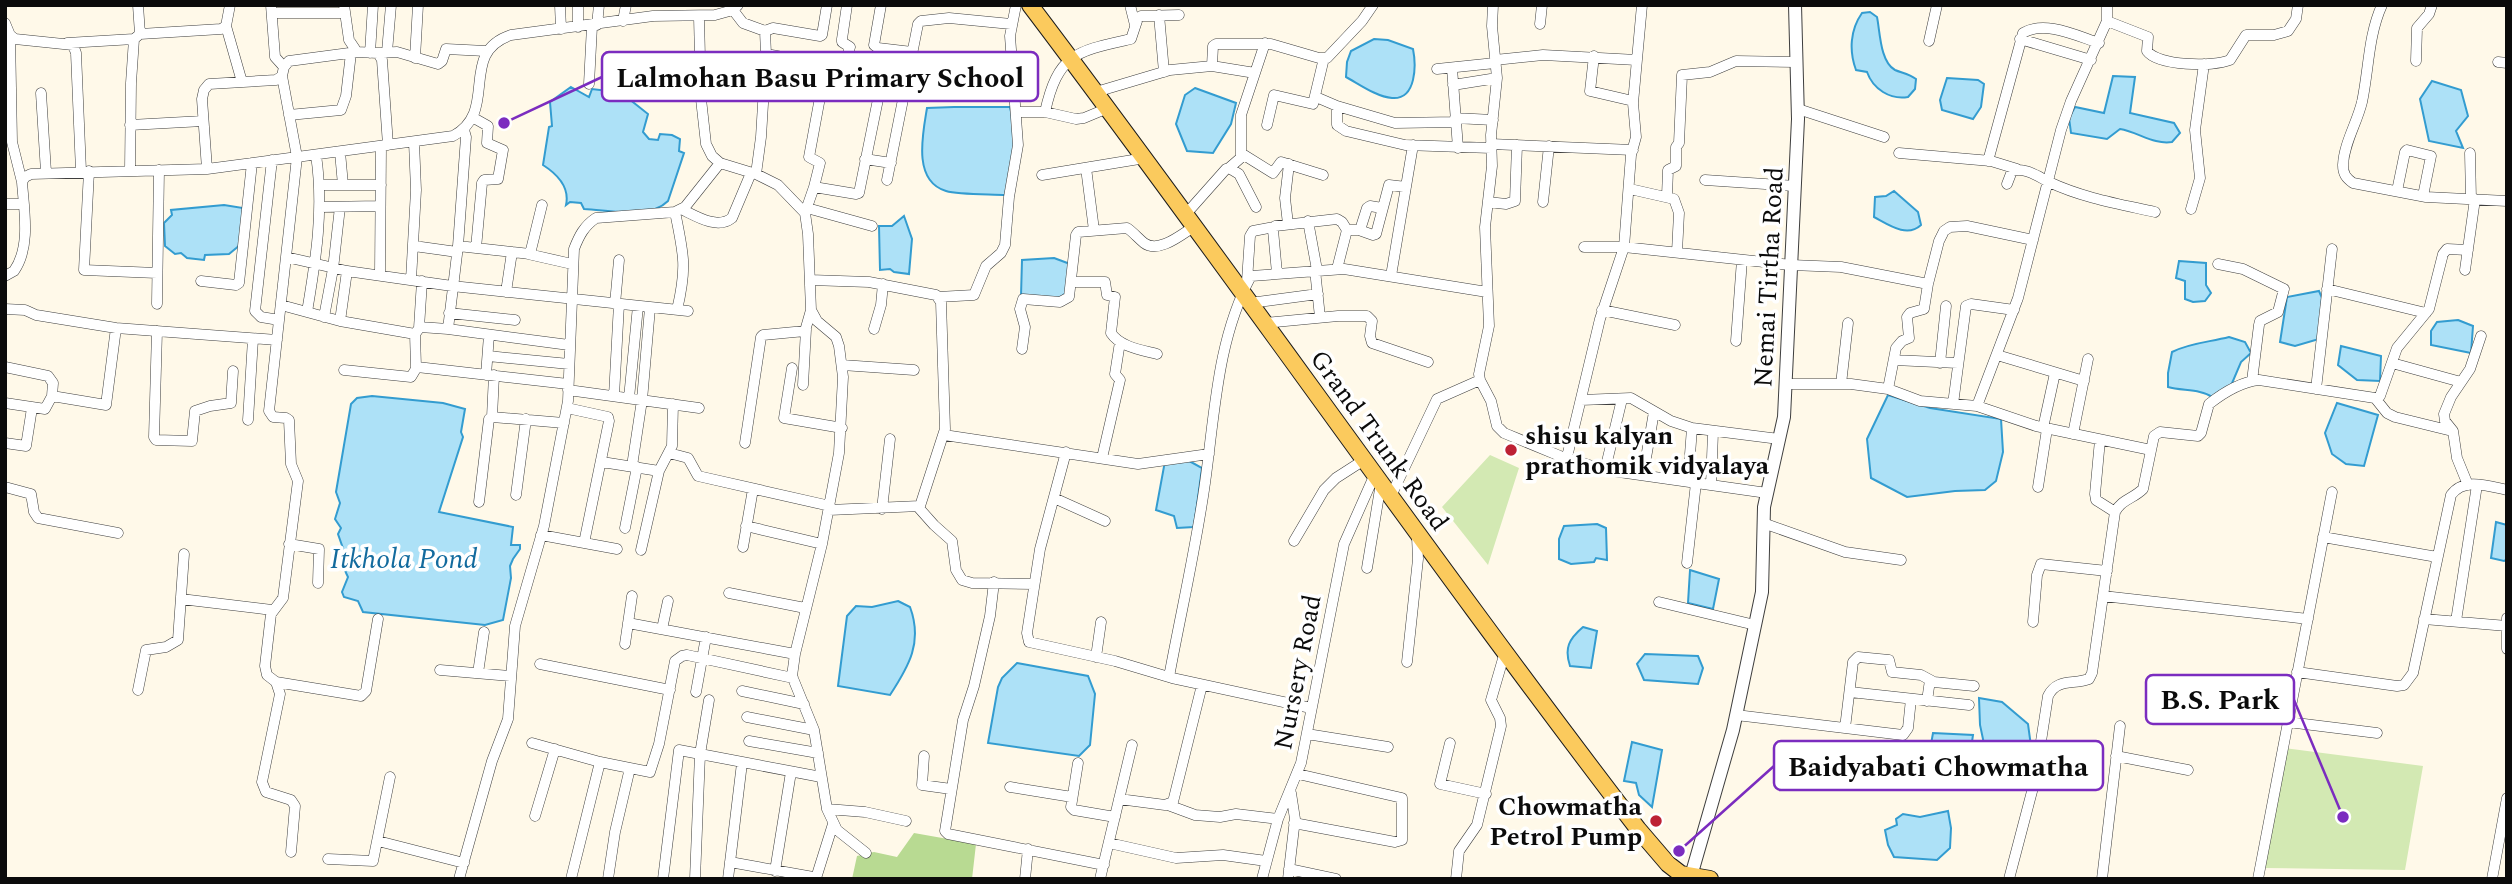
<svg xmlns="http://www.w3.org/2000/svg" width="2512" height="884" viewBox="0 0 2512 884" font-family="Spectral,serif">
<style>
.green{fill:#d3e9b3}
.forest{fill:#b8da92}
.water{fill:#ade1f7;stroke:#339cd0;stroke-width:2}
.lines{fill:none;stroke-linecap:round;stroke-linejoin:round}
.minor-casing{stroke:#3e3e3e;stroke-width:11}
.tertiary-casing{stroke:#3e3e3e;stroke-width:14}
.primary-casing{stroke:#1c1c1c;stroke-width:18}
.minor{stroke:#fff;stroke-width:10}
.tertiary{stroke:#fff;stroke-width:12}
.primary{stroke:#fbca5d;stroke-width:16}
.poi-dot{fill:#bd2134;stroke:#fff;stroke-width:2.5}
.labels{text-anchor:middle;stroke-width:7;stroke-linejoin:round;paint-order:stroke}
.street-label{font-size:26px;fill:#0b0b0b;stroke:#fff}
.poi-label{font-size:26px;font-weight:bold;fill:#0b0b0b;stroke:#fff;text-anchor:start}
.water-label{font-size:28px;font-style:italic;fill:#136b9e;stroke:#fff}
.leader{fill:none;stroke:#7b2cbf;stroke-width:2.5}
.callout-dot{fill:#7b2cbf;stroke:#fff;stroke-width:2.5}
.callout{fill:#fff;stroke:#7b2cbf;stroke-width:2.5}
.callout-label{font-size:28px;text-anchor:middle;font-weight:bold;fill:#0b0b0b}
</style>
<rect width="100%" height="100%" fill="#fff9e9"/>
<!-- green -->
<path class="green" d="M1490 455 1519 468 1488 565 1442 507Z
M2285 748 2423 766 2405 870 2264 868Z"/>
<!-- forest -->
<path class="forest" d="M914 833 976 844 972 879H852L857 856 874 852 897 857Z"/>
<!-- water -->
<path class="water" d="M1870 12 1877 17C1880 31 1880 62 1895 70 1902 73 1909 74 1916 79L1915 89 1908 97C1890 100 1873 89 1867 72L1856 70C1849 51 1850 30 1862 13Z
M1374 39 1388 40 1413 49C1416 64 1417 100 1392 98 1377 97 1359 84 1346 77L1347 62 1351 51Z
M2113 76 2135 77 2130 113 2174 123 2180 133 2172 142C2154 145 2138 132 2120 129L2107 139 2071 133 2069 118 2075 107 2104 113Z
M1947 78 1978 80 1984 84 1981 107 1973 119 1942 110 1940 100Z
M2432 81 2461 90 2468 116 2456 131 2463 148 2429 141 2420 99Z
M571 87 589 97 592 89 608 91 609 94 629 99 648 114 643 132 649 139 658 140 660 134 672 135 680 139 679 151 684 153 668 201C649 220 609 210 584 209L581 203 570 202 566 205C570 187 557 174 543 165L549 127 552 126 550 102Z
M1195 88 1236 103 1231 124 1213 153 1187 151 1176 124 1185 95Z
M954 107H1010L1017 141 1006 195C990 194 959 195 946 191 912 181 923 133 927 108Z
M1894 191 1918 212 1921 225C1907 238 1889 225 1874 217L1875 197 1886 196Z
M224 205 243 208 240 245 229 254 205 255 204 260 187 258 181 253 175 254 165 246 164 223 172 215 171 210Z
M904 216 912 239 909 274 894 272 890 269 880 270 879 226H892Z
M1054 258 1070 264 1067 291 1062 297 1052 299 1021 296 1022 260Z
M2179 261 2206 263V285L2211 293 2205 301 2193 302 2185 299V281L2176 278Z
M2319 291 2322 298 2319 339 2295 346 2280 342 2287 297Z
M2458 320 2473 326 2471 353 2431 345V331L2437 322Z
M2229 337 2245 342 2251 353 2241 362 2230 388 2212 397C2201 389 2182 391 2168 387V373L2172 352C2189 343 2210 342 2229 337Z
M2341 346 2381 356 2380 381 2357 380 2338 365Z
M1888 395 1930 408 2001 419 2003 452 1996 481 1985 490 1955 491 1907 497 1871 478 1867 439Z
M372 396 443 403 465 409 461 432 463 437 439 512 513 527 511 545H520V549L513 559 510 566 511 578 503 620 485 625 363 612 358 601 344 597 342 592 348 577C344 569 342 565 346 557L338 534 341 528 335 519 340 503 336 492 351 404 357 398Z
M2337 403 2378 415 2364 466 2346 464 2332 454 2325 433Z
M1182 457 1202 468 1194 527 1177 528 1174 516 1156 510 1165 461Z
M2496 522 2507 525V559L2504 561 2491 558Z
M1597 524 1606 528 1607 560 1596 558 1594 562 1571 564 1559 559V539L1564 526Z
M1690 570 1719 579 1713 609 1688 603Z
M898 601 910 607C923 642 909 666 890 695L838 686 847 616 856 606 872 607Z
M1583 627 1597 631 1591 668 1570 666C1564 648 1569 639 1583 627Z
M1645 654 1698 656 1703 668 1698 684 1644 680 1637 664Z
M1017 663 1088 676 1095 694 1090 745 1079 756 988 743 998 687 1002 678Z
M1979 698 2002 702 2028 724 2033 761 2019 775 1987 758 1980 725Z
M1933 733 1973 735 1967 776 1926 772Z
M1632 742 1662 750 1652 807 1639 795 1636 783 1624 781Z
M1948 811 1951 828 1950 848 1937 860 1894 857 1888 845 1885 830 1897 825 1896 819 1903 814 1920 817Z"/>
<g class="lines">
<!-- minor casing -->
<g class="minor-casing">
<path id="minor" d="M138 5 140 34
M271 5 275 57 284 67
M344 5 349 40 357 52 378 53 382 60 388 145
M560 5 561 29
M881 5 874 45 878 48 912 52
M1130 5 1135 25
M1493 5 1492 26 1497 78 1491 135 1492 166 1485 227 1489 326 1479 374 1480 380 1491 401 1497 426 1504 433 1560 456 1605 470 1767 493
M2382 5C2368 36 2369 69 2362 102 2357 123 2344 143 2343 165 2343 174 2346 178 2353 183L2426 197 2507 201
M733 10 743 23 765 31 766 54 826 65 809 157 820 163 814 187 805 213
M272 13H345
M1159 15 1164 72
M699 17 701 99 706 144 712 156 720 163 756 174 778 185 805 213 808 234 811 310 817 321 836 337 839 346 843 377 839 453 822 544 795 654 792 676 814 730 827 809 837 830 866 853
M623 21 626 5
M2107 21 2148 37 2147 51C2158 66 2213 67 2230 60L2246 35H2274L2288 31 2296 19 2298 5
M5 23 10 35 15 39 73 45 76 53 81 171
M1540 24 1542 5
M597 25 599 5
M226 26 242 82
M578 27V5
M765 31 773 28 820 36 822 35 827 5
M10 35 12 142 22 182
M2020 39 2091 60
M1929 41 1937 5
M67 43 134 39
M387 52 391 5
M370 53 373 5
M378 53 397 52 438 64 442 61 446 49 486 51
M1594 56 1590 91 1633 101
M415 58 418 5
M1495 60 1543 55 1637 60
M2416 61 2417 28 2429 14 2432 5
M2498 62 2507 63
M826 65 844 67 850 47 842 42V39L847 5
M1212 66 1255 73
M1452 68 1458 148
M1437 69 1495 63
M282 76 297 157 269 411 273 417 286 418 289 420 291 464 298 481 283 598 271 614 265 666 267 675 276 682 280 694 262 782 266 792 291 800 295 806 291 852
M764 78 822 88
M589 84 592 26
M1453 85 1497 78
M1096 92 1170 70 1212 66 1213 46 1216 44H1271L1319 58H1327L1362 21 1373 5
M41 93 46 172
M1316 97 1337 106V125L1346 131 1405 145 1491 148
M1337 106 1395 123 1456 122
M1798 109 1884 137
M1016 112H1045L1076 119 1084 118 1108 108
M1045 112C1058 53 1077 51 1131 39L1138 18 1141 16 1179 15
M289 115 341 110 346 96 351 53
M472 117 488 126 487 143 503 150 498 179 484 180 482 183 476 248
M1455 118 1493 120
M130 125 203 121
M1267 125 1274 95 1313 104 1324 58
M464 130 466 137 458 246 448 329 569 345
M1491 144 1633 150
M340 152 343 185
M1899 153 1991 161 2017 169
M2470 153 2471 199
M1241 155V115L1265 43
M865 159 891 163
M272 160 255 311 261 317 279 320
M1988 161 2023 33C2045 20 2077 36 2099 43
M1086 168 1094 230
M1229 168 1244 155 1273 173 1281 162 1323 175
M207 169 202 99 204 90 209 84 276 80 282 76 284 67 289 61 357 52
M130 170 131 83 134 39 140 34 221 29 226 26 230 5
M89 171 84 270 157 273
M756 174 761 137 766 54
M1042 175 1145 158
M887 180 918 24 921 21 949 18 1011 24
M1705 180 1795 186
M2007 184 2012 171C2025 167 2037 176 2049 182 2083 198 2119 204 2155 212
M320 185H381
M814 187 856 194 859 193 888 50
M1630 189 1674 199 1679 213 1677 252
M2397 191 2405 152 2407 150 2431 156 2423 196
M1667 196 1668 170 1676 166V147L1679 143 1682 75 1710 72 1736 61 1796 62
M1488 202 1506 204 1515 201 1517 145
M1543 202 1549 146
M5 204H23
M321 207 380 206
M807 208 872 226
M681 209C696 216 717 230 732 218L751 173
M2191 209 2200 178 2195 130 2204 64
M675 212C684 255 687 268 677 310
M1186 214 1226 169 1229 168 1239 174 1256 207
M1308 221 1317 270
M1288 224 1285 198 1289 164
M1359 230 1373 235 1376 234 1389 185 1406 187
M414 246 457 252
M458 246 530 254 542 205
M1584 247H1624L1791 265 1841 267 1928 284 1939 241 1944 231 1950 227 1967 226 2033 240
M528 254 572 264
M286 257 347 271 452 286 688 311
M2218 264 2243 269 2284 289 2278 312 2260 321 2259 325 2252 381
M1337 269 1347 230H1360L1367 208 1370 206 1382 208
M1315 270 1320 317
M2465 270 2475 199
M1277 273 1273 230 1275 226 1337 219 1342 222 1347 230
M380 275 381 146
M5 276 14 271C31 247 24 210 22 182L25 177 31 174 207 169 453 136C500 111 457 53 511 35L653 16 715 15 733 10 738 5
M1391 276 1413 145
M411 280 416 190 414 142
M810 280 869 282 936 295 941 302 945 429 920 506 829 510
M201 281 236 285 239 283 252 163
M1247 281 1250 236 1253 231 1274 227
M1071 282H1105L1107 295 1115 297 1111 333C1120 347 1142 350 1157 354
M2327 289 2426 313
M506 292 512 252
M938 297 974 295 986 266 1001 253 1005 245 1009 197 1018 145 1010 36 1016 5
M1250 303 1318 294
M157 304 159 170
M615 304 619 260
M281 305 340 321 415 334 420 327 448 329
M5 309 25 310 36 315 116 328 277 340
M1602 310 1675 325
M307 312C316 259 324 209 316 155
M449 313 515 320
M324 317 333 269 340 207
M340 321 347 271
M1264 323 1338 316H1367L1372 321 1370 336 1372 343 1428 362
M419 328 422 281
M874 329 881 305 883 284
M157 331 154 437 156 440 192 441 195 411 210 406 231 403 233 371
M415 334 416 367
M1736 341 1742 260
M1022 349 1025 327 1020 309 1023 299 1060 302 1069 297 1076 235 1078 232 1127 228C1133 232 1138 238 1144 243 1159 254 1182 234 1195 226
M1997 355 2084 381
M488 356 569 364
M1894 360 1958 363
M1940 363 1946 306
M2392 363 2461 382
M842 365 914 370
M5 367 48 376 53 383 52 396
M792 368 784 418 842 428
M344 370 411 377 417 367 568 384
M486 375 489 335
M1786 384H1851L1888 389 1920 401 1977 406 2036 426 2151 450
M1841 384 1848 323
M803 385 806 329
M1888 389 1896 348 1902 341 1909 338 1907 317 1910 313 1924 309 1928 284
M2316 389 2332 249
M568 390 699 408
M614 396 619 304
M629 398 638 306
M2375 398 2387 413 2395 417 2452 431
M1581 400 1631 398 1671 421 1692 428 1779 439
M5 403 45 409 52 396 106 405 116 328
M1953 404 1966 306 1971 304 2014 310
M1977 406 2018 298 2061 130 2071 101 2107 21V5
M567 408 608 417 609 421 584 543
M492 417 494 375
M248 420 253 339
M2043 428 2055 373
M2073 434 2088 359
M944 435 1138 464 1209 454
M2100 440 2095 494 2096 500 2115 512
M5 443 26 446 32 408
M745 443 761 337 763 335 805 331 811 310
M1066 452 1040 549 1027 633 1029 642 1115 661 1172 678 1311 708
M669 453 688 458 698 476 830 506
M1567 457 1600 319 1624 247 1631 155 1636 137 1633 103 1642 5
M1102 458 1120 380 1115 374 1120 342
M602 462 659 471
M632 466 642 400 650 308
M1605 470 1622 399
M1643 475 1654 412
M1688 481 1692 428
M1711 485 1713 432
M2468 485 2457 458 2453 431 2445 421 2444 414 2451 397 2470 369 2481 336
M5 487 31 494 34 512 38 518 118 533
M2038 487 2047 429
M516 495 526 419
M1391 496 1437 399 1480 380
M1054 498 1105 521
M479 502 489 419 492 417 564 423
M918 507 934 525 952 541 956 570 962 580 972 583 1034 584
M882 509 890 439
M1763 523 1845 552 1901 560
M746 526 822 544
M625 528 637 467
M541 535 617 549
M2323 537 2437 557
M1294 541 1324 490 1336 478 1364 460
M289 544 319 549 318 583
M743 547 753 489
M641 550 659 471 672 446 673 404
M1687 563 1696 483
M1367 568 1381 483
M994 582 990 616 974 686 963 720 945 831 948 834 1104 865
M729 593 805 608
M2103 596 2308 619
M181 599 272 610
M1659 602 1755 625
M2507 618V649
M2424 619 2507 626
M2456 621 2477 485
M2033 622 2037 575 2041 564 2107 571
M628 623 795 654
M662 629 668 601
M625 644 632 596
M1096 657 1101 622
M1407 662 1418 559 1417 537
M540 664 670 690
M440 670 511 676
M2297 672 2397 686 2404 685 2413 673 2451 495C2464 477 2488 486 2507 490
M478 673 484 632
M1169 677C1181 612 1196 548 1205 483 1215 412 1217 340 1251 276L1344 269 1487 292
M276 682 361 696 366 691 378 619
M138 690 146 650 166 647 178 640 184 554
M742 691 804 704
M696 692 706 637
M1850 692 1969 705
M1927 701 1930 680
M1736 715 1903 735 1908 728 1911 699
M747 717 814 730
M2288 722 2377 733
M1845 728 1853 662 1858 657 1889 660 1892 672 1921 675 1934 682 1974 686
M1307 734 1388 747
M749 741 818 753
M532 743 600 762 650 772 659 744 675 661 682 656 687 655 793 678
M1450 743 1440 784 1486 794
M924 756 922 785 951 789
M2116 756 2188 770
M1078 763 1071 807 1074 810 1115 817
M1010 787 1072 797
M1119 799 1165 805 1173 802 1202 685
M1168 805 1195 815 1220 817 1236 814 1278 819
M827 809 865 812 906 821
M535 816 555 749
M1294 823 1395 842 1402 840V798L1298 774
M378 841 464 863
M1109 843 1176 858 1223 855 1266 861
M328 859 373 861 390 777
M730 862 813 877 817 875 833 824
M1289 869 1336 879
M775 871 791 772
M459 879 492 761 508 719 515 626 544 526 568 401 574 249C579 236 584 226 596 218L675 212 685 207 720 163
M571 879 600 762
M608 879 615 832 630 768
M663 879 679 750 821 777
M695 879 700 754 709 700
M728 879 742 763
M1025 879 1028 849
M1100 879 1132 745
M1262 879 1278 819 1301 763 1344 544 1375 474
M1288 879 1295 819 1291 793
M1456 879 1459 851 1477 825 1501 726 1500 718 1491 700 1505 652
M2009 879 2035 780 2048 696C2057 678 2073 685 2089 679L2092 673 2115 512C2122 499 2133 499 2143 489L2154 436 2160 432 2198 436 2201 433 2209 404C2223 393 2240 382 2259 380L2375 398 2380 396 2397 348 2429 309 2443 254 2447 249 2468 250
M2102 879 2120 726
M2258 879 2332 492
M2492 879 2507 798"/>
</g>
<!-- tertiary casing -->
<g class="tertiary-casing">
<path id="tertiary" d="M1691 876 1733 730 1762 592 1764 507 1784 417 1798 119 1795 5"/>
</g>
<!-- primary casing -->
<g class="primary-casing">
<path id="primary" d="M1030 5C1236 277 1430 558 1638 829L1668 864 1681 874 1710 879"/>
</g>
<!-- minor -->
<use href="#minor" class="minor"/>
<!-- tertiary -->
<use href="#tertiary" class="tertiary"/>
<!-- primary -->
<use href="#primary" class="primary"/>
</g>
<!-- markers -->
<g class="poi-dot">
<circle cx="1511" cy="450" r="7"/>
<circle cx="1656" cy="821" r="7"/>
</g>
<g class="labels">
<!-- street labels -->
<g class="street-label">
<text transform="translate(1768 277) rotate(-87)" y="9">Nemai Tirtha Road</text>
<text transform="translate(1380 440) rotate(54)" y="9">Grand Trunk Road</text>
<text transform="translate(1297 672) rotate(-79)" y="9">Nursery Road</text>
</g>
<!-- poi labels -->
<g class="poi-label">
<text x="1525" y="444">shisu kalyan<tspan x="1525" dy="30">prathomik vidyalaya</tspan></text>
<text x="1642" y="815" text-anchor="end">Chowmatha<tspan x="1642" dy="30">Petrol Pump</tspan></text>
</g>
<!-- water labels -->
<g class="water-label">
<text x="404" y="568">Itkhola Pond</text>
</g>
</g>
<!-- callouts -->
<path class="leader" d="M504 123L602 77M2343 817L2294 700M1679 851L1774 766"/>
<g class="callout-dot">
<circle cx="504" cy="123" r="7"/>
<circle cx="2343" cy="817" r="7"/>
<circle cx="1679" cy="851" r="7"/>
</g>
<g class="callout">
<rect x="602" y="52" width="436" height="49" rx="7"/>
<rect x="2146" y="675" width="148" height="49" rx="7"/>
<rect x="1774" y="741" width="329" height="49" rx="7"/>
</g>
<g class="callout-label">
<text x="820" y="87">Lalmohan Basu Primary School</text>
<text x="2220" y="709">B.S. Park</text>
<text x="1938" y="776">Baidyabati Chowmatha</text>
</g>
<!-- border -->
<rect width="2512" height="884" fill="none" stroke="#0b0b0b" stroke-width="14"/>
</svg>
